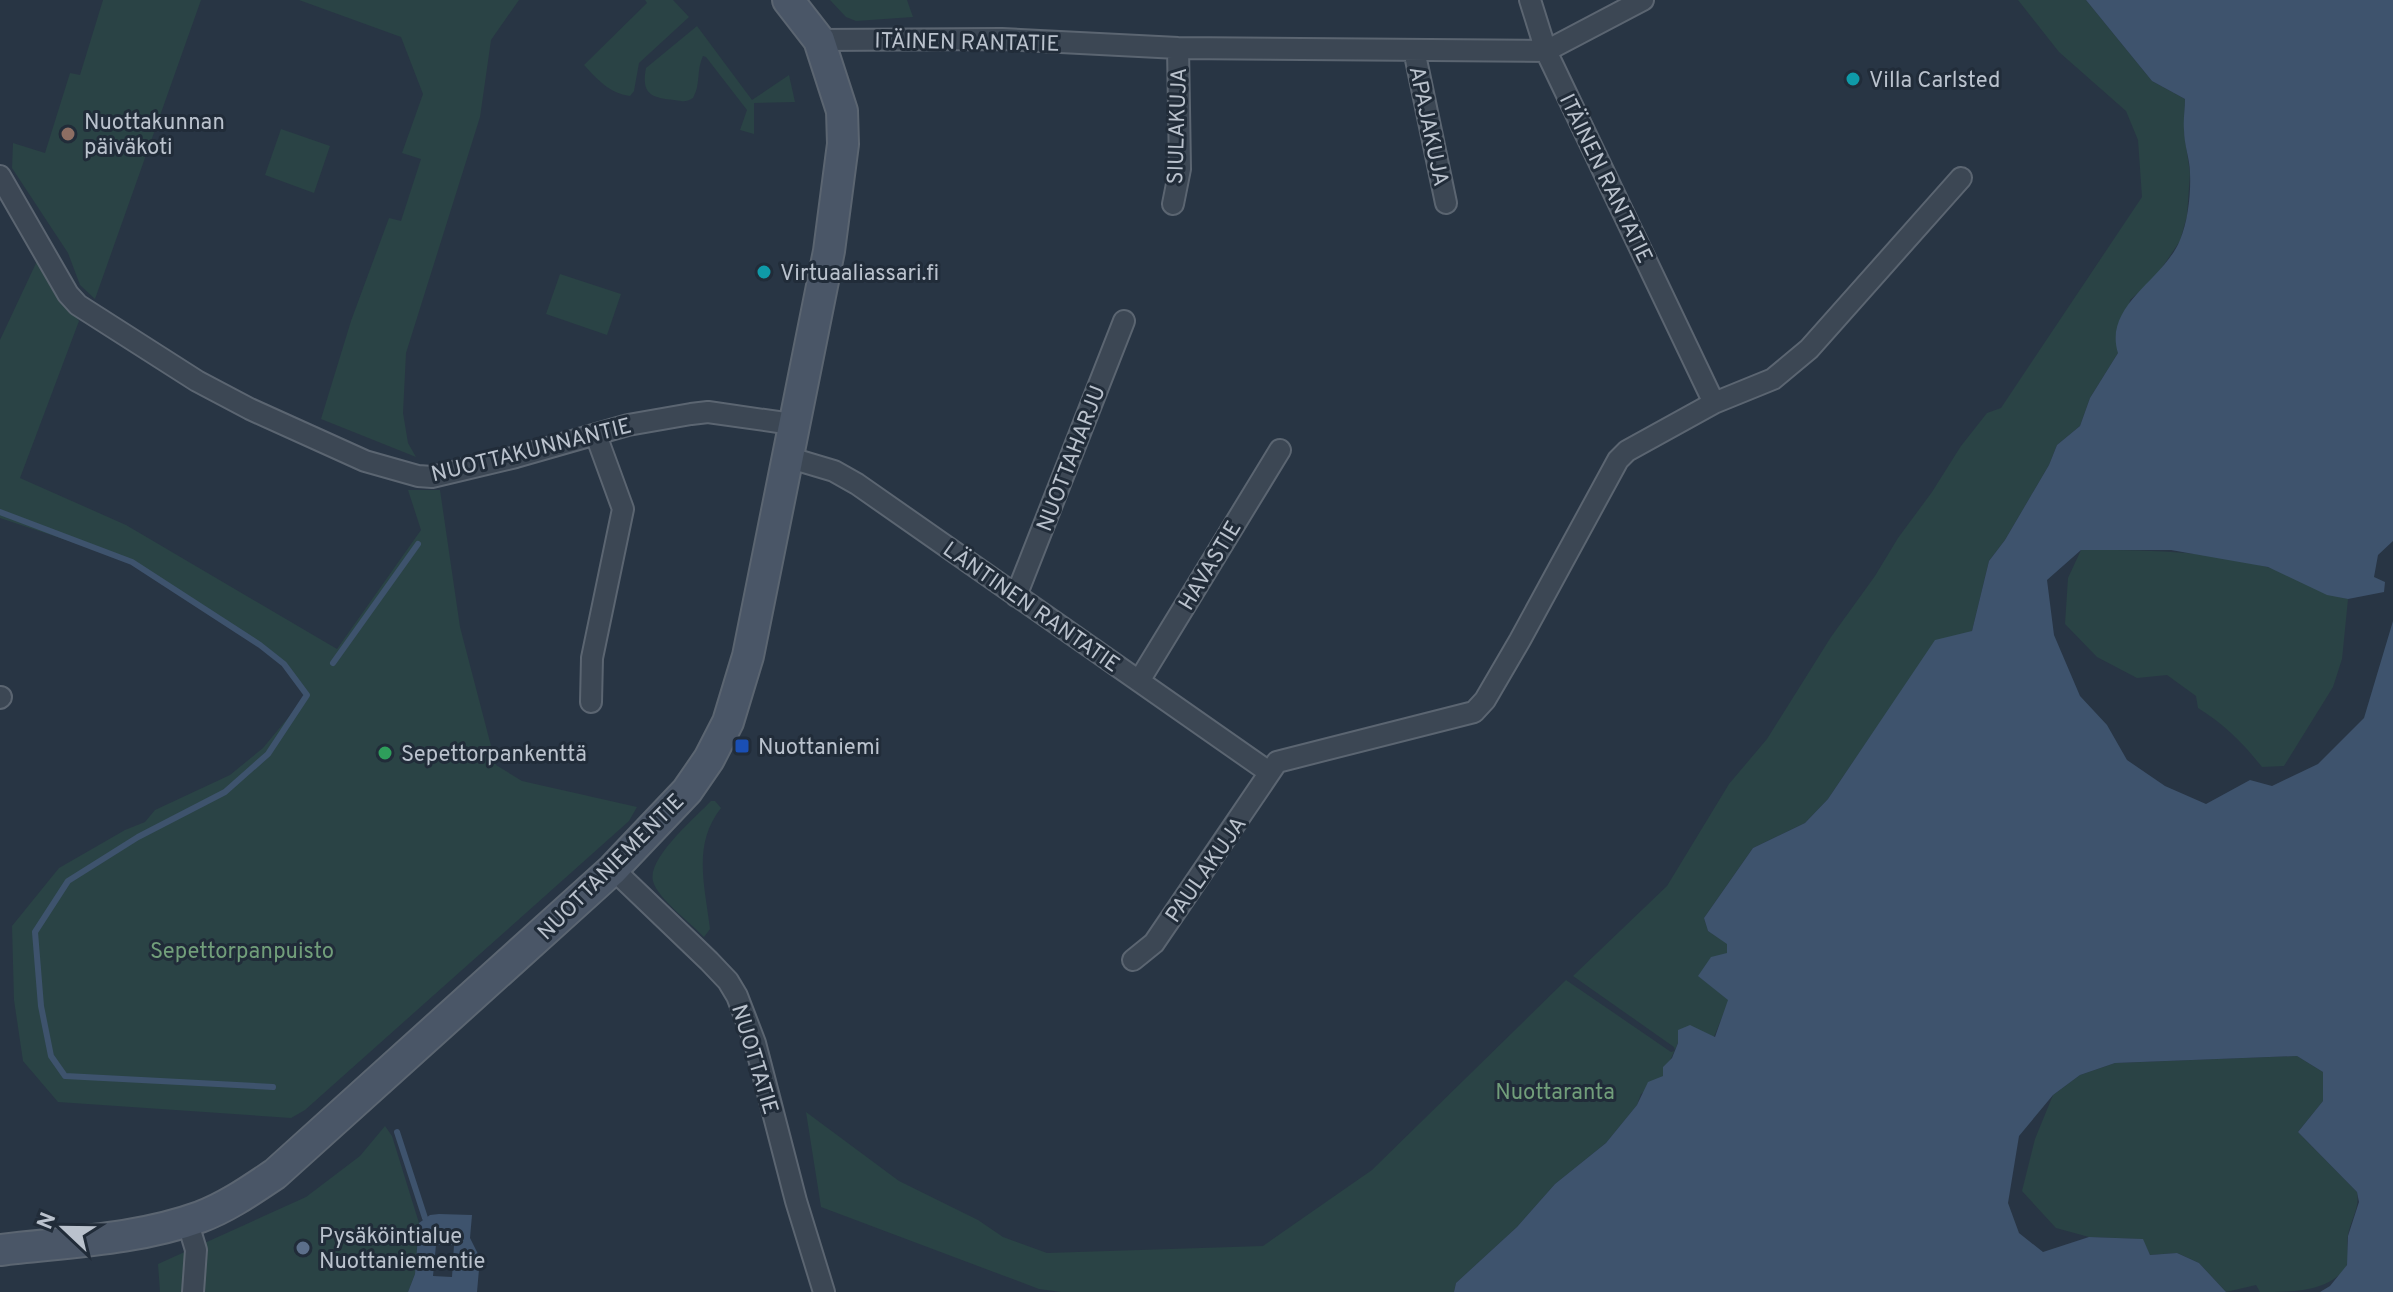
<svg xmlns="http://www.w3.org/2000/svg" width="2393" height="1292" viewBox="0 0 2393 1292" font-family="Overpass,sans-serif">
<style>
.green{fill:#2a4345}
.water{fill:#3e536d;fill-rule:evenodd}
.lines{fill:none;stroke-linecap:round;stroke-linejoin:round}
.stream{stroke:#3e536d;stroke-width:6}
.minor-casing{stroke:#5b6571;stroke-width:24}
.secondary-casing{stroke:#5b6571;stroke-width:34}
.minor{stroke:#3c4754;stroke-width:20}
.secondary{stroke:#4a5667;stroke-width:30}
.culture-dot{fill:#0f9aa8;stroke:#212c39;stroke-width:3}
.education-dot{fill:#8d6e63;stroke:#212c39;stroke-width:3}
.transit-dot{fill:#1a4fb4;stroke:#212c39;stroke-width:3}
.leisure-dot{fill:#2e9e5b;stroke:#212c39;stroke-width:3}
.service-dot{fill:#5c6f8a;stroke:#212c39;stroke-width:3}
.labels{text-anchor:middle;stroke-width:6;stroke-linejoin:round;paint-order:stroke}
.street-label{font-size:22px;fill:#bac2cd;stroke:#212c39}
.poi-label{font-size:22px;fill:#bac2cd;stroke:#212c39;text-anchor:start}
.park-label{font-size:22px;fill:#719e7a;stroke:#212c39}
</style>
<rect width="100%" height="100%" fill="#283544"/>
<!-- green -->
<path class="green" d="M103 0H201L95 299 80 285 68 253 12 168 13 143 45 153 70 73 80 75Z
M299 0H519L491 40 480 117 406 353 403 413 408 443 416 457 321 419 351 321 389 218 401 221 421 159 402 153 423 94 401 37Z
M645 0H673L689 17 639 63 634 91 630 96C609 93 598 80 584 65L647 3Z
M830 0H907L913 17 856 21 846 17Z
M2018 0H2086L2152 81 2185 99 2184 132 2190 173 2187 216 2180 241 2155 278 2130 300 2118 353 2090 398 2080 426 2057 445 2049 465 2005 540 1989 561 1972 631 1870 737 1828 799 1805 823 1753 848 1704 918 1708 931 1727 943 1729 1000 1714 1037 1690 1026 1678 1043 1663 1076 1641 1094 1637 1105 1606 1143 1555 1184 1517 1227 1456 1283 1454 1292H1061L1039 1289 821 1207 806 1112 899 1181 978 1220 1003 1237 1047 1253 1263 1246 1372 1170 1566 980 1671 1052 1675 1051 1674 1047 1573 976 1667 886 1729 784 1767 739 1831 637 1875 576 1898 538 1932 492 1961 446 1987 413 2001 408 2142 197 2138 140 2126 111 2059 52Z
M697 26 752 100 789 75 795 102 754 103V134L740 130 747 110 706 57 703 56C696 71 701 84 693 98 685 103 683 101 674 100 651 98 641 94 646 68Z
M281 129 330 146 314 193 265 175Z
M37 261 79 321 20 478 126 525 337 649 421 530 408 490H440L460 627 496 765 522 781 637 807 629 821 305 1110 291 1118 58 1102 23 1061 14 1000 12 926 59 868 125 830 145 822 155 810 230 775 263 748 307 695 284 664 260 645 132 562 0 518V340Z
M560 274 621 294 607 335 546 314Z
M2081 550C2144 550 2206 550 2267 567 2295 575 2319 593 2348 599L2342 659 2333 687 2284 766 2262 767C2243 743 2224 724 2198 708L2196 696 2167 675 2137 678 2097 657 2065 624 2068 578Z
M711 801H715L721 808C692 845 705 886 710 929L704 937C691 923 657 898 653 881 647 858 696 817 711 801Z
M2297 1056 2323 1072V1101L2298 1132 2357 1192C2360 1208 2351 1219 2348 1235 2346 1245 2350 1258 2346 1267 2329 1292 2293 1292 2260 1292L2256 1285 2226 1292 2199 1263 2177 1253 2150 1255 2142 1239 2089 1237 2056 1228 2022 1191 2035 1139 2053 1095 2080 1075 2115 1063Z
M385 1126 392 1136 419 1223 415 1274 408 1292H160L158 1264 306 1197 360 1156Z"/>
<!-- water -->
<path class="water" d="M2086 0H2393V541L2378 555 2374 577 2385 582 2384 592 2348 599 2327 595 2268 567 2171 550H2081L2047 580 2054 635 2080 696 2107 725 2127 760 2165 786 2206 804 2250 780 2272 786 2318 764 2364 718 2393 621V1292H2320L2330 1286 2347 1265 2348 1236 2359 1202 2357 1192 2298 1132 2323 1101V1072L2297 1056 2115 1063 2080 1075 2053 1095 2019 1136 2008 1203 2019 1233 2043 1252 2089 1237 2143 1239 2150 1255 2177 1253 2199 1263 2226 1292H1454L1456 1283 1517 1227 1555 1184 1606 1143 1637 1105 1648 1082 1663 1076V1067L1672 1058 1678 1043V1030L1690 1025 1715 1037 1728 1000 1698 976 1711 957 1727 953V944L1708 931 1704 918 1753 848 1805 823 1828 799 1935 640 1972 631 1989 561 2005 540 2049 465 2057 445 2080 426 2090 398 2118 353C2103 305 2164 280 2180 240 2188 221 2191 194 2190 173 2190 159 2184 145 2184 130 2183 120 2185 110 2185 99L2152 81Z
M439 1214 472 1215 470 1238 480 1258 477 1292H408L415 1274 419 1223 430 1215ZM436 1245H454L452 1277 433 1276Z"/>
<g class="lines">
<!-- stream -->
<path class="stream" d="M0 512 132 562 260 645 284 664 307 695 268 754 225 792 138 837 68 881 35 932 41 1006 51 1056 65 1076 273 1087
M333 663 418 544
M397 1132 425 1218"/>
<!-- minor casing -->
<g class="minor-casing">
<path id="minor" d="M1530 0 1546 51 1643 0
M819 40 1002 39 1178 48 1546 51 1714 403 1627 451 1618 460 1520 640 1485 700 1474 712 1277 762 1154 943 1133 960
M1414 50 1446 203
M0 176 68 294 78 305 197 381 250 409 365 461 418 476 432 477 516 457 628 425 691 414 708 412 792 424
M1173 204 1180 169 1178 48
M1714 403 1773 379 1809 349 1961 178
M787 457 834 471 857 484 1269 772
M1016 596 1124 321
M1139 681 1280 450
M0 698 1 697
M591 702 592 658 623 509 596 435
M613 869 709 961 728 981 737 996 755 1043 796 1201 824 1292
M187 1220 196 1250 193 1292"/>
</g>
<!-- secondary casing -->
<g class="secondary-casing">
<path id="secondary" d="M0 1250C66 1242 137 1240 200 1217 227 1207 251 1190 275 1174L613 869 687 791 709 759 728 722 748 656 829 251 843 144 842 111 819 40 788 0"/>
</g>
<!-- minor -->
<use href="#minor" class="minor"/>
<!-- secondary -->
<use href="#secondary" class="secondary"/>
</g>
<!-- markers -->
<g class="culture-dot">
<circle cx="1853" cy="79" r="8"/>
<circle cx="764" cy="272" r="8"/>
</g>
<circle class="education-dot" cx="68" cy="134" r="8"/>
<rect class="transit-dot" x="734" y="738" width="16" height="16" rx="4"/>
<circle class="leisure-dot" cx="385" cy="753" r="8"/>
<circle class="service-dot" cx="303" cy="1248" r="8"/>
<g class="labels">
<!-- street labels -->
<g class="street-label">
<text transform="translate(967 41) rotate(1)" y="8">ITÄINEN RANTATIE</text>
<text transform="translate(1176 126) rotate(-88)" y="8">SIULAKUJA</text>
<text transform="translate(1430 126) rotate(78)" y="8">APAJAKUJA</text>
<text transform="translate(1607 178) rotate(64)" y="8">ITÄINEN RANTATIE</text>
<text transform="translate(531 449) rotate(-14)" y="8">NUOTTAKUNNANTIE</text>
<text transform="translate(1070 458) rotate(-69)" y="8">NUOTTAHARJU</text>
<text transform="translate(1209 565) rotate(-59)" y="8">HAVASTIE</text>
<text transform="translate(1032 606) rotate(35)" y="8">LÄNTINEN RANTATIE</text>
<text transform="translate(610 866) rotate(-45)" y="8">NUOTTANIEMENTIE</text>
<text transform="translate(1205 869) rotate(-55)" y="8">PAULAKUJA</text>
<text transform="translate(756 1059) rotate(73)" y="8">NUOTTATIE</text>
</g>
<!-- poi labels -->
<g class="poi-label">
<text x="1869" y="87">Villa Carlsted</text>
<text x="84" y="129">Nuottakunnan<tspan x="84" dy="25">päiväkoti</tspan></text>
<text x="780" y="280">Virtuaaliassari.fi</text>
<text x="758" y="754">Nuottaniemi</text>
<text x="401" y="761">Sepettorpankenttä</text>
<text x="319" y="1243">Pysäköintialue<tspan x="319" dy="25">Nuottaniementie</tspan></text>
</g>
<!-- park labels -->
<g class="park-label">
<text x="242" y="958">Sepettorpanpuisto</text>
<text x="1555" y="1099">Nuottaranta</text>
</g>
</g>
<!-- north arrow -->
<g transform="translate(64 1228) rotate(292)" stroke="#212c39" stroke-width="6" paint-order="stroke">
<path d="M0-6L14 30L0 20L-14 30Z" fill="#bac2cd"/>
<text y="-12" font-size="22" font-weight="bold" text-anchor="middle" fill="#bac2cd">N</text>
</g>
</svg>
